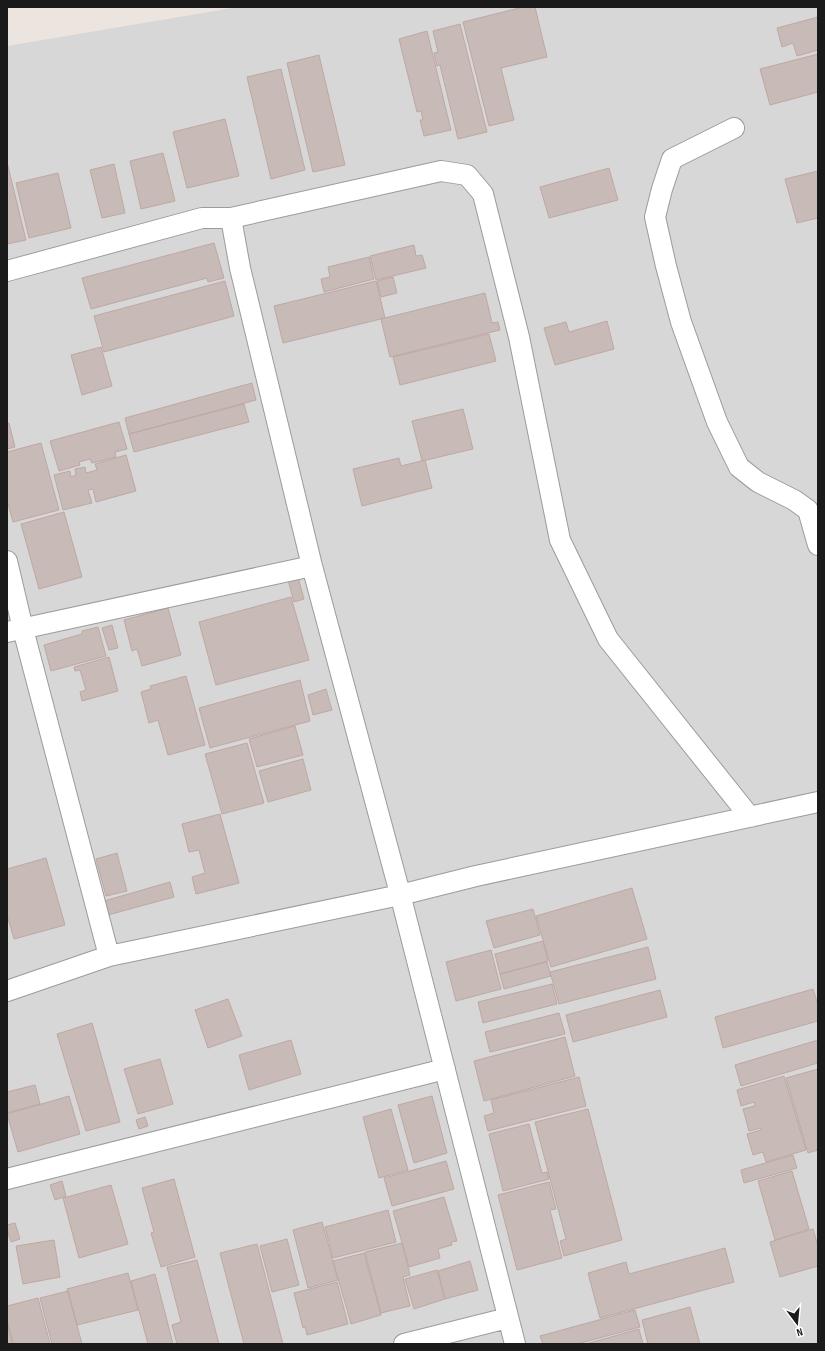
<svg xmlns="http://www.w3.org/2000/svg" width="825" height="1351" viewBox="0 0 825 1351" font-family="'Sofia Sans Condensed',sans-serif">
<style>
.residential{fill:#d8d7d8}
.building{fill:#c8bab6;stroke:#bea8a2}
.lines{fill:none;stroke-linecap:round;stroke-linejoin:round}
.street-casing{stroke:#9b9b9b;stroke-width:22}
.street{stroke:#fff;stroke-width:20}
</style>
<rect width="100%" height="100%" fill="#ece5df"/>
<!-- residential -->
<path class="residential" d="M238 7H818V1344H7V46Z"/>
<!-- building -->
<path class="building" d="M523 7H535L547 57 501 68 514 120 489 126 463 22Z
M818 17V50L797 56 793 43 782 47 777 28Z
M460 24 487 132 458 139 440 65 437 66 434 53 438 52 433 31Z
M427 31 451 130 424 136 420 120H423L421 111 417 112 399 39Z
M818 54V92L770 105 760 69Z
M319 55 345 165 313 172 287 63Z
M281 69 305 170 271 179 247 77Z
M225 119 239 176 187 188 173 132Z
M163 153 175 201 141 209 130 161Z
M7 162 26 240 7 244Z
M114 164 125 213 102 218 90 170Z
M609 168 618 200 549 218 540 187Z
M818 171V218L797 223 785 179Z
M58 173 71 228 29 238 16 183Z
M214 243 224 278 208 282 207 278 91 309 82 278Z
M414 245 416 256 422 255 426 268 376 280 370 256Z
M369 257 374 279 324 292 321 279 330 277 328 267Z
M393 277 397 293 381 297 377 281Z
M225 281 234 316 104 352 94 316Z
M376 281 385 318 283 343 274 306Z
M485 293 492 323 498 322 500 330 390 357 381 319Z
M607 321 614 349 555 365 544 328 566 322 569 332Z
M489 334 496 361 400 385 393 357Z
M101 347 112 386 82 395 71 355Z
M252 383 256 400 129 434 125 418Z
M244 404 249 422 134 452 129 434Z
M463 409 473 449 422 461 412 421Z
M119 422 127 449 115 452 116 457 92 463 90 459 79 462 80 465 59 471 50 441Z
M7 423H9L15 447 7 449Z
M41 443 59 510 13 522 7 500V452Z
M126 455 136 491 96 502 93 489 88 490 92 503 63 510 54 475 70 471 71 477 76 475 75 469 85 467 86 473 97 470 95 464Z
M399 458 401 466 425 460 432 488 362 506 353 469Z
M64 512 82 577 39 589 21 524Z
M298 577 304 599 294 602 288 580Z
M291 597 309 660 216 685 199 622Z
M168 608 181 655 142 666 137 649 132 651 124 620Z
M112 625 118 648 109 650 102 628Z
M98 627 106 656 51 671 44 645 82 634V631Z
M109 657 118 691 82 701 80 692 86 690 80 670 75 671 74 667Z
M186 676 205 745 168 755 158 720 149 723 141 692 151 689 150 686Z
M300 680 310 721 210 748 199 708Z
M326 689 332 710 313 715 308 695Z
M295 726 303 755 257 767 249 739Z
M247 743 264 803 222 814 205 754Z
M303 759 311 790 268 802 259 771Z
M220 814 239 883 196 894 192 877 205 873 199 850 189 852 182 824Z
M117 853 127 891 106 896 96 859Z
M46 858 65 925 14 939 7 915V869Z
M170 882 174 897 108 915 104 901Z
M632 888 647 939 551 967 536 916Z
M533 909 540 935 494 948 486 921Z
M543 941 548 961 500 974 495 954Z
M648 947 656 979 559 1004 550 972Z
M491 950 501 989 456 1001 446 962Z
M547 962 551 976 504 989 500 974Z
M552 984 557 1004 483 1023 478 1002Z
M813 989 818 1005V1021L723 1048 715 1017Z
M660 990 667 1017 573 1042 566 1015Z
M228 999 242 1036 208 1048 195 1010Z
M559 1013 565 1034 490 1052 485 1032Z
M92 1023 120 1122 86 1131 57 1034Z
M565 1037 575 1076 484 1101 474 1061Z
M291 1040 301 1074 249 1090 239 1055Z
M818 1040V1063L741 1086 735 1065Z
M160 1059 173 1104 138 1114 124 1069Z
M818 1069V1150L808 1153 786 1078Z
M784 1076 806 1150 766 1162 763 1152 753 1155 747 1134 761 1130V1128L749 1131 743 1109 755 1106 754 1102 741 1106 737 1090Z
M579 1077 586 1106 488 1131 484 1116 494 1113 491 1100Z
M35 1085 40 1104 7 1113V1092Z
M69 1096 80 1134 18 1152 7 1114Z
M432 1096 447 1153 414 1163 398 1105Z
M391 1109 408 1170 379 1178 363 1117Z
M588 1109 622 1240 564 1256 560 1241 566 1239 535 1122Z
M145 1117 148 1126 139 1129 136 1120Z
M529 1124 542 1173 547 1172 549 1179 503 1191 489 1134Z
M793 1155 797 1168 744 1183 741 1170Z
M446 1161 454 1189 392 1206 384 1178Z
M792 1171 809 1229 775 1240 758 1181Z
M174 1179 195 1257 161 1267 151 1233 154 1232 142 1188Z
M62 1181 66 1196 55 1200 50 1185Z
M549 1182 556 1209 550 1210 562 1258 517 1270 498 1195Z
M111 1185 128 1244 79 1258 63 1198Z
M444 1197 457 1241 451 1242 452 1245 438 1249 440 1258 409 1267 393 1211Z
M388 1210 396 1242 333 1258 325 1227Z
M322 1222 338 1280 308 1288 293 1230Z
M15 1223 20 1239 11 1242 7 1230V1225Z
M813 1229 818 1246V1266L780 1277 770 1242Z
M287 1239 299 1285 272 1292 260 1246Z
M54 1240 60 1277 23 1284 16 1246Z
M402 1243 410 1275 403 1277 410 1306 381 1313 365 1252Z
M257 1244 283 1344H244L220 1253Z
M725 1248 734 1282 600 1318 588 1273 626 1262 629 1274Z
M364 1253 381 1315 351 1324 333 1261Z
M197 1260 219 1344H177L172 1325 181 1322 167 1267Z
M470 1261 478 1290 445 1299 438 1271Z
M437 1270 445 1299 414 1309 405 1279Z
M128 1273 138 1310 77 1325 67 1289Z
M155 1274 173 1344H148L131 1281Z
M337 1282 348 1324 307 1335 305 1327 303 1328 294 1293Z
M68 1291 82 1344H52L40 1298Z
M38 1298 50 1344H13L7 1321V1306Z
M690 1307 700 1344H648L642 1320Z
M635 1310 640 1327 577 1344H543L540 1336Z
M7 1322 13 1344H7Z
M639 1329 643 1344H586Z"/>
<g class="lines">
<!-- street casing -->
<g class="street-casing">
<path id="street" d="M734 128 672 159 662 189 655 217 666 266 681 322 717 422 739 467 758 482 794 500 808 510 818 545
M231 218 441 171 467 175 483 194 519 337 560 540 608 639 750 817
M7 271 202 218H231L240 268 312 566 398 886 515 1344
M7 561 23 629 109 956
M7 632 312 566
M7 991 109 956 400 895 476 876 818 802
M7 1179 445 1069
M404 1344 508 1318"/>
</g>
<!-- street -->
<use href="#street" class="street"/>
</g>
<!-- border -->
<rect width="825" height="1351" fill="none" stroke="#1a1a1a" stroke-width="16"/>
<!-- north arrow -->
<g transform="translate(797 1323) rotate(164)" stroke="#ffffff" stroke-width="3" paint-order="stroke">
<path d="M0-3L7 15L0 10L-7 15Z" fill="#1a1a1a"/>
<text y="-6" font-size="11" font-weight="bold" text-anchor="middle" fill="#1a1a1a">N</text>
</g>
</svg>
